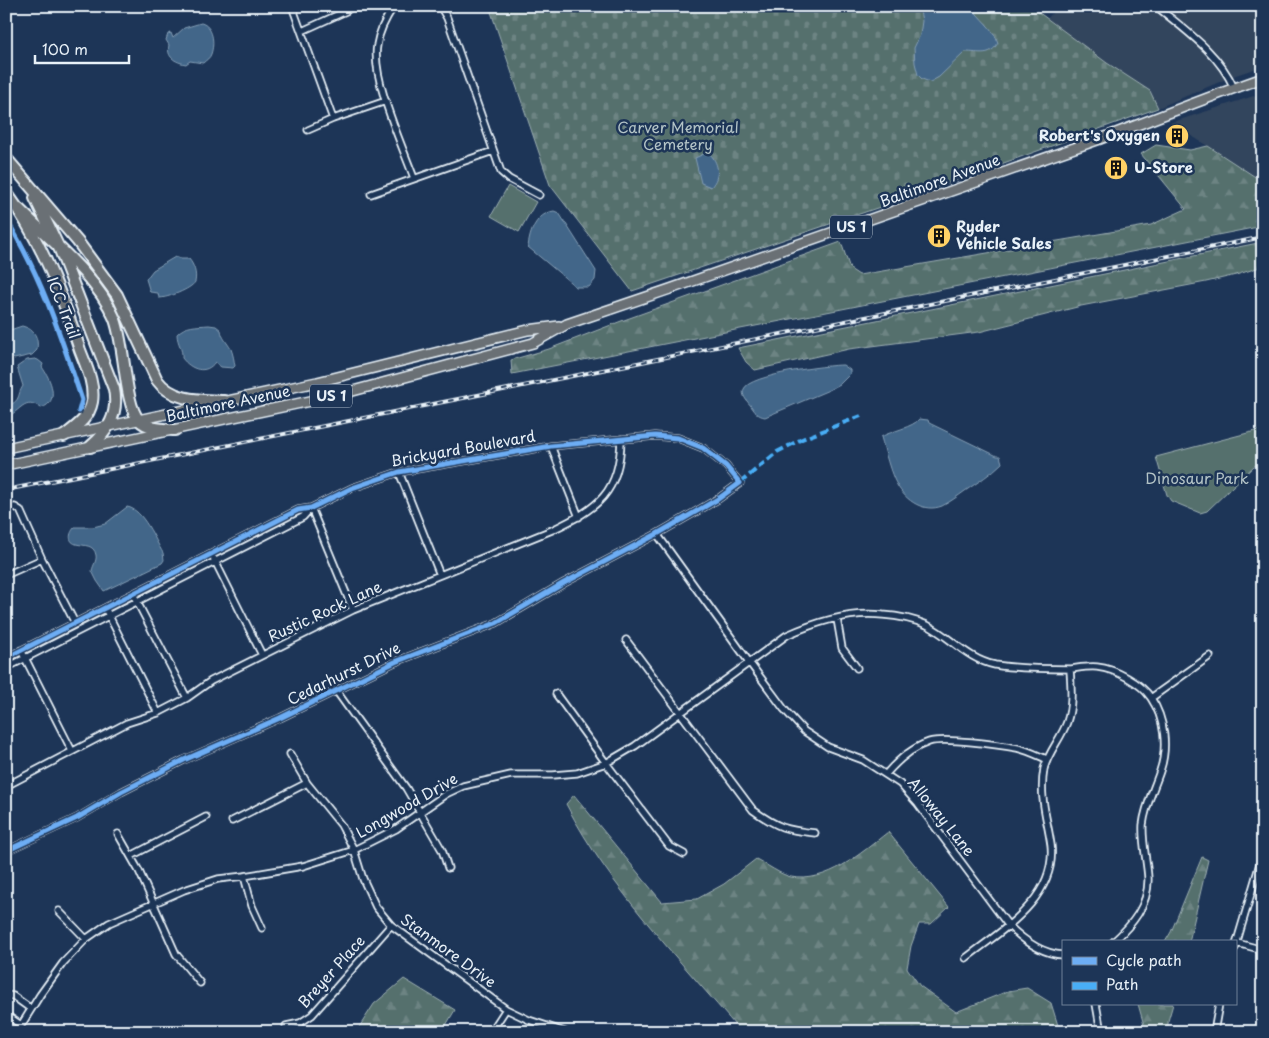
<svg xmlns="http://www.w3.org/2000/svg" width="1269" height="1038" viewBox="0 0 1269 1038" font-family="'Playpen Sans',sans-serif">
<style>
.built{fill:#31445d}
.forest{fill:url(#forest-firs);stroke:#9eb0b2}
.cemetery{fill:url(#cemetery-stones);stroke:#9eb0b2}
.park{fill:#546f6d;stroke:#9eb0b2}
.water{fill:#426689;stroke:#849eb5}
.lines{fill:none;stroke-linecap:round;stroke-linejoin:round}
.street-casing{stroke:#e8f1f8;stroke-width:9}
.primary-casing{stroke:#e8f1f8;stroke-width:12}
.highway-casing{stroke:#e8f1f8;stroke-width:14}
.street{stroke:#1d3557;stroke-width:5.5}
.primary{stroke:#6a7074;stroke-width:9}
.highway{stroke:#6a7074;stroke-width:10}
.rail-casing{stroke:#e8f1f8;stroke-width:4}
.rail{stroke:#1d3557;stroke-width:2;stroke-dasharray:5.5;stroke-linecap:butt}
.quiet{stroke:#49aef6;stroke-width:4;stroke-dasharray:8 4;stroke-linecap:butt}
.cycleway-casing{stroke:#1d3557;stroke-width:8}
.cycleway{stroke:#6dadf4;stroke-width:5}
.labels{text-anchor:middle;stroke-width:5;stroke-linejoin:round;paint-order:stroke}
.shield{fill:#1d3557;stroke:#abb9c8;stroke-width:1}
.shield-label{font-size:14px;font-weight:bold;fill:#e8f1f8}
.park-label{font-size:15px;fill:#b4c4c7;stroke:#1d3557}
.poi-label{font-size:15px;font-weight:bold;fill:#e8f1f8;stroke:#1d3557;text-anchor:start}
.street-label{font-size:15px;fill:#e8f1f8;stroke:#1d3557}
</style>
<defs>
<pattern id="forest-firs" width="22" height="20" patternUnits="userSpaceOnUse" patternTransform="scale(1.25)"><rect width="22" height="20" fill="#546f6d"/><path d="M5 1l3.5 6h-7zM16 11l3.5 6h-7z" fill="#6d8483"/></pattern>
<pattern id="cemetery-stones" width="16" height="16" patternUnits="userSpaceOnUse" patternTransform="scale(1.25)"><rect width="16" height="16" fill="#546f6d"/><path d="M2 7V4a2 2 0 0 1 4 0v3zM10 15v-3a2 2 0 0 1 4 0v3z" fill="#6d8483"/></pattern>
</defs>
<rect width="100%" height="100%" fill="#1d3557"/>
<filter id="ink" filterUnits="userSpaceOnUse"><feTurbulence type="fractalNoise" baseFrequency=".02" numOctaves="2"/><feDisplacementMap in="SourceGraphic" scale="10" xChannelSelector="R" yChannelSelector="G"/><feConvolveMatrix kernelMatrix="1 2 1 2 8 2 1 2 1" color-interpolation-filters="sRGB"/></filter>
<g filter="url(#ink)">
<!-- built -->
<path class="built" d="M1058 6H1263V66L1236 75 1158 108 1150 91 1107 63 1047 19Z
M1263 93V182L1195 138 1170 123Z"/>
<!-- forest -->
<path class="forest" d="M1156 145 1190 150 1208 146 1263 182V226L512 374 511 360 549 349 624 320 841 242 850 269 859 275 1151 225 1186 209 1141 154Z
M1263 242V266L1236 275 1206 282 1081 306 979 332 849 349 755 370 746 362 738 348Z
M574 795 662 902 697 899 724 884 756 859C766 864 781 875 791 877 827 884 861 853 888 832L949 907 931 924H919L911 946 907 968 920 986 956 1012 1008 991 1027 988 1051 1003 1060 1032H741C679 959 610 889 566 804Z
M1202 857 1208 860 1189 942H1165L1171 932Z
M404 979 455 1010 442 1032H356L374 1004Z
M1138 1004H1173L1168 1021V1032H1146Z"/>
<!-- cemetery -->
<path class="cemetery" d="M489 6H1030L1107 63 1150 91 1158 108 886 205 632 291 550 185Z"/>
<!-- park -->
<path class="park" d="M508 186 536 202 519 232 491 216Z
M1263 429V465L1254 466 1207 511 1200 513 1171 501 1167 495 1156 457Z"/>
<!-- water -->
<path class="water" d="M919 6H939L943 9 947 6H971C979 19 994 28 998 43 990 57 980 52 965 52L939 77 930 82 922 79 918 75 915 63 914 48 920 35 922 21Z
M201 23C213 26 215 43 211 54 210 58 206 60 203 63L190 61 186 64C175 62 166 57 169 45L166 40 168 34 171 33 173 38 184 28Z
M708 152C719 162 721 176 711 187L701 183 695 158Z
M554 211 559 213 596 271 595 280 589 287H576L528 247C530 231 536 214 554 211Z
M175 257 181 259H189C194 265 197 274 195 282 191 289 168 298 159 298L158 293 150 292 146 279 153 270Z
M209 325 216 326 221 330C222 338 227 342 231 349 233 354 234 360 235 366L233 368 221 367 215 362C206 375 191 370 182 358 183 349 177 343 177 334 185 325 197 326 209 325Z
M22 326C34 329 39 337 37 350L32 355 14 359C6 353 6 343 6 334L10 330Z
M35 359 38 360 43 364 42 367C50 378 61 402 41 408 24 395 21 412 6 417V407C22 400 16 397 23 386L17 367 27 360Z
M843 365 850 370V374L840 384 829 390 765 417C758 416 755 412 751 406 747 401 741 395 744 389 749 375 827 365 843 365Z
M919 419 928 420 929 423 997 456H1000L1002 463C991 474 978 482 965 491 958 496 950 502 942 506 924 513 906 501 897 485 890 473 885 451 881 437 891 431 914 427 919 419Z
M127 507C143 509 155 540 163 553L164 560 162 563 104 591 97 581 92 571C93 565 97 561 96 555 94 544 84 546 76 544 67 541 70 532 75 527H93L105 524Z"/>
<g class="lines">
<!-- street casing -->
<g class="street-casing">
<path id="street" d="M292 6 333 119
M394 6C386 18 379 31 377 45 371 78 402 145 414 178
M440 6 447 18 501 172 509 179 539 195
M1156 6C1185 30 1219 53 1234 88
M302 31 346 11 352 6
M308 130 333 119 386 101
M371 194 493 151
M551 446 579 517
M399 472 440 575
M311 508 353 610
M6 509 15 507 20 510 42 559 75 623
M657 534 749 662 784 709 804 731 828 747 863 760 900 784 918 804 1008 925C1022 939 1042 954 1063 955
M214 559 262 655
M6 575 42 559
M133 594 187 698
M105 608 158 713
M837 619 842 648 857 668
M626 640 753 810C778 828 786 830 815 833
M21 650 72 751
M6 658 298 510 311 508 352 488 399 472 551 446 655 436 678 438 703 448 726 466 740 483 718 499 657 534 564 583 496 623 395 662 280 718 184 760 121 792 77 818 6 851
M6 668 303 517 311 508
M337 692 406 788 442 850 448 868
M556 694 606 763 669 846 684 854
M1151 698 1210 656
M290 754 307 783 341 825 354 850 363 879 376 907 391 925 506 1009 529 1020 565 1032
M886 774C898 760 911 748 929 742 944 737 1000 745 1017 748 1027 750 1037 755 1046 759
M6 786 127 723 158 713 187 698 211 681 353 610 552 530C598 508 620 493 621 439
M232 821 307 783
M118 834 139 871 176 954 200 983
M131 856 206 817
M244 876 252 906 262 928
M59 911 86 939
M1237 943 1263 950
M1235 948 1263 853
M966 958C1002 930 1057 898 1051 845 1047 817 1039 798 1044 769 1048 752 1061 739 1067 722 1073 704 1071 686 1070 669
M6 995 13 996 31 1009
M1096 1004 1101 1032
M6 1015 21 1025
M286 1026 300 1023 312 1015 391 925
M17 1032 40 995 63 963 86 939 109 923 184 890 218 879 244 876 303 866 354 850 396 829 446 794 463 786 511 775H553L577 773 606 763 635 746 787 635C816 622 851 611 883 615 897 616 913 619 927 625 951 637 967 659 995 665 1020 669 1046 669 1071 669 1079 668 1089 666 1097 667 1116 669 1141 683 1151 698 1165 719 1168 748 1160 771 1154 789 1145 806 1143 825 1142 843 1147 861 1148 878 1149 905 1132 925 1113 942
M491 1032 506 1009
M1214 1032 1219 1004"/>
</g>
<!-- primary casing -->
<g class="primary-casing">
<path id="primary" d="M6 448 317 382 528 330 559 326
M6 465 334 396 533 343 567 324C745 264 922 202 1100 139 1154 119 1208 97 1263 78"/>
</g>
<!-- highway casing -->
<g class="highway-casing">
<path id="highway" d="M6 158 78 242 117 295 157 380C172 401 200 400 224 401
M6 192C41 239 62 295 80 350 86 366 95 384 92 402 89 418 77 426 64 436
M35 198 60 250 114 389C119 414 108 432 90 447
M19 209C50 240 97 277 114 317 125 341 124 405 139 420 148 429 163 429 175 430"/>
</g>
<!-- street -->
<use href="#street" class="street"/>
<!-- primary -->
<use href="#primary" class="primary"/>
<!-- highway -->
<use href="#highway" class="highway"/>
<!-- rail casing -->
<g class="rail-casing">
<path id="rail" d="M6 490 1263 237"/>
</g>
<!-- rail -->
<use href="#rail" class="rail"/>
<!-- quiet -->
<path class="quiet" d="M740 483 777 452 802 439 861 416"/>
<!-- cycleway casing -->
<g class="cycleway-casing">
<path id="cycleway" d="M6 219C41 275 61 337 82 400L79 411
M6 658 298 510 311 508 352 488 399 472 551 446 655 436 678 438 703 448 726 466 740 483 718 499 657 534 564 583 496 623 395 662 280 718 184 760 121 792 77 818 6 851"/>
</g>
<!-- cycleway -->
<use href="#cycleway" class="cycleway"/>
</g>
</g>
<!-- icons -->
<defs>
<g id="building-disc" transform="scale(1.25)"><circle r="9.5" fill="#ffd166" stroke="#1d3557"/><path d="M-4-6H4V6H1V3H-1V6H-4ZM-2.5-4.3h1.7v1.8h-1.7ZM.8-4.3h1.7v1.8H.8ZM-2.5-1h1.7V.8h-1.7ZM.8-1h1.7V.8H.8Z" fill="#111"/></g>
</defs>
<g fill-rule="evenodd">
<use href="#building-disc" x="1177" y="136"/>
<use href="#building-disc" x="1116" y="168"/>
<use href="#building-disc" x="939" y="236"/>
</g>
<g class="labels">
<!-- shield labels -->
<g class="shield">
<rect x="830" y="215.5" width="42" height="23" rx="4"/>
<rect x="310" y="384.5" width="42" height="23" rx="4"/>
</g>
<g class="shield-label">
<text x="851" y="232">US 1</text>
<text x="331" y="401">US 1</text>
</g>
<!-- park labels -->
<g class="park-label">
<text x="678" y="133">Carver Memorial<tspan x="678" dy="17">Cemetery</tspan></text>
<text x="1197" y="484">Dinosaur Park</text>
</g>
<!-- poi labels -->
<g class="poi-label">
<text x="1160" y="141" text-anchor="end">Robert's Oxygen</text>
<text x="1134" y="173">U-Store</text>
<text x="956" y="232">Ryder<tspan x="956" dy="17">Vehicle Sales</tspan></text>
</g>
<!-- street labels -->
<g class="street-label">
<text transform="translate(940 181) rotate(-20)" y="5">Baltimore Avenue</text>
<text transform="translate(63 308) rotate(69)" y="5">ICC Trail</text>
<text transform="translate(228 404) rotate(-12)" y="5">Baltimore Avenue</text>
<text transform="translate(463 449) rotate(-10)" y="5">Brickyard Boulevard</text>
<text transform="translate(325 612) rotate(-25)" y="5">Rustic Rock Lane</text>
<text transform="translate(344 674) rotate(-26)" y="5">Cedarhurst Drive</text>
<text transform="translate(407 806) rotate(-30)" y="5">Longwood Drive</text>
<text transform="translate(941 817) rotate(51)" y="5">Alloway Lane</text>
<text transform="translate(448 951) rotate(36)" y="5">Stanmore Drive</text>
<text transform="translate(332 972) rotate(-48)" y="5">Breyer Place</text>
</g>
</g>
<!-- margin -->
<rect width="1269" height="1038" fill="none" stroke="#1d3557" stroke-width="25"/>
<rect x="12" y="12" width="1244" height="1013" fill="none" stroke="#e8f1f8" stroke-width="2" filter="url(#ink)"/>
<!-- legend -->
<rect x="1062" y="940" width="175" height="65" fill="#1d3557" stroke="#6e8097"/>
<rect x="1072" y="957" width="25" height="8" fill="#6dadf4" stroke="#6e8097"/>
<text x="1106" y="966" font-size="15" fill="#e8f1f8">Cycle path</text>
<rect x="1072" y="982" width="25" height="8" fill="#49aef6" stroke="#6e8097"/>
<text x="1106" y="990" font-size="15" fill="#e8f1f8">Path</text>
<!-- scale -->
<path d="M35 55v8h94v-8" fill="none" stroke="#e8f1f8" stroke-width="2.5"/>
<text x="42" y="55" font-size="15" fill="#e8f1f8" stroke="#1d3557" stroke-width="4" paint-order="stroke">100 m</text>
</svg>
